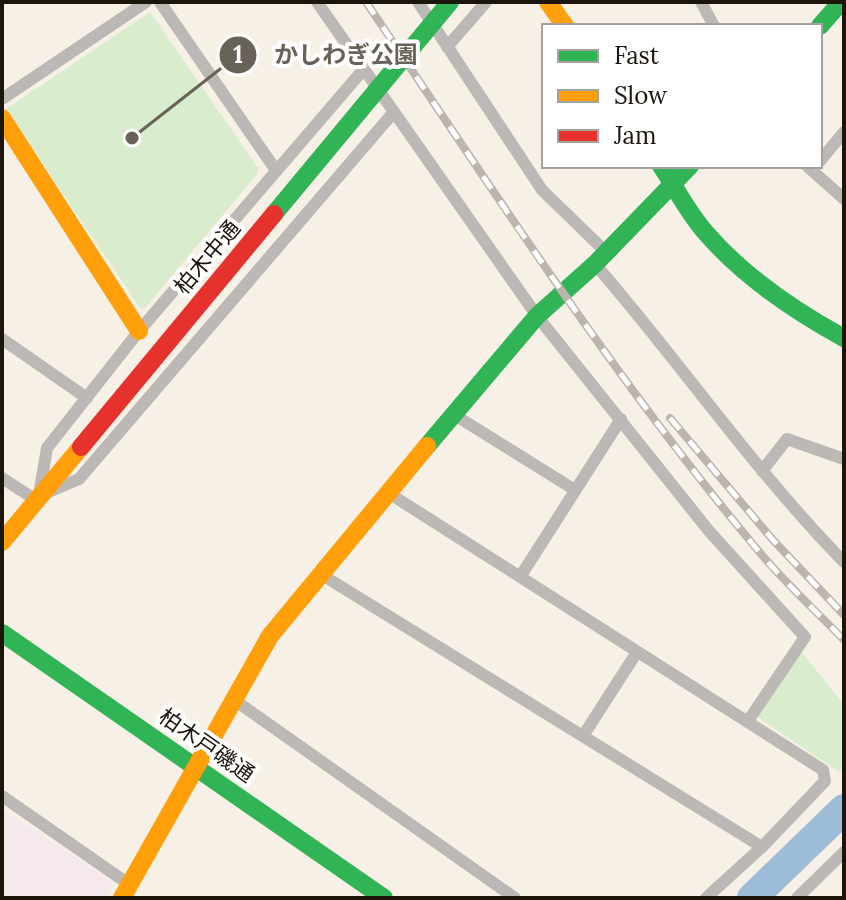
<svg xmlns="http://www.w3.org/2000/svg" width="846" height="900" viewBox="0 0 846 900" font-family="Lora,'Noto Sans JP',serif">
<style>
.education{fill:#f5e9ee}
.green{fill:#d9eccd}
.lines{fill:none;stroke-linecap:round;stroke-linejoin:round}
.river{stroke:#9dbcd7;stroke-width:30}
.street{stroke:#bcb8b5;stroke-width:12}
.fast{stroke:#30b455;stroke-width:18}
.slow{stroke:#ff9f0a;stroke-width:18}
.rail-casing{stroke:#bbb4af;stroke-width:8}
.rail{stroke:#fff;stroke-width:5;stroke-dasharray:15;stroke-linecap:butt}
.fast-bridge{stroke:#30b455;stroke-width:18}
.jam-bridge{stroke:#e5322d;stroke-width:18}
.labels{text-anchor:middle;stroke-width:8;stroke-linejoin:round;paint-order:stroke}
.street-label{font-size:22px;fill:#1b150c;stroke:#fff}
.leader{fill:none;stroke:#686258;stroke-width:3}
.callout-dot{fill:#686258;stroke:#fff;stroke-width:3}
.mark-label{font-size:24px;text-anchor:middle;font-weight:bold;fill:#fff}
.callout-label{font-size:24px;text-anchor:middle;font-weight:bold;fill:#686258;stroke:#fff;stroke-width:8;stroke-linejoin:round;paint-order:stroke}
</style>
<rect width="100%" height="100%" fill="#f7f0e6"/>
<!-- education -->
<path class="education" d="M2 810 114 882 105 898H2Z"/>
<!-- green -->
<path class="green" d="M150 12 258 168 257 174 145 308H140L6 109Z
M801 651 844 705V766L839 772 756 716Z"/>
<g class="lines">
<!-- river -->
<path class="river" d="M752 898 844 809"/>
<!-- street -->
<path class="street" d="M160 2 275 169
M317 2 537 316 709 531 805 637 748 721
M418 2 542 190 606 252
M701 2 714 26
M447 47 486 2
M2 99 146 2
M820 161 844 132
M807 166 844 199
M595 264C680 362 753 469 844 562
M2 339 87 398
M453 414 575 490
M762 471 787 439 844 459
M2 478 36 500
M387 492 823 770 825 781 762 847 706 898
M46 493 79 479 393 113
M39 495 47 448 139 331 363 70
M319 573 762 847
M520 577 621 419
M233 699 515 898
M583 736 637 652
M2 796 130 885
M797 898 844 852"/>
<!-- fast -->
<path class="fast" d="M820 26 841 2
M661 166C676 188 688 213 706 233 744 277 793 310 844 338
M427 446 537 316 595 264 690 166
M2 633 384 898"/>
<!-- slow -->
<path class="slow" d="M548 2 565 26
M2 118 139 331
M2 542 81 447
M122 898 270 636 427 446"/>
<!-- rail casing -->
<g class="rail-casing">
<path id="rail" d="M366 2C491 187 613 377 756 548 783 581 815 610 844 640
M670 418 773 540 844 615"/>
</g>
<!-- rail -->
<use href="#rail" class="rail"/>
<!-- fast-bridge -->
<path class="fast-bridge" d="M274 214 450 2"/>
<!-- jam-bridge -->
<path class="jam-bridge" d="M81 447 274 214"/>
</g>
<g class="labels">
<!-- street labels -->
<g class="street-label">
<text transform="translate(207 257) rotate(-50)" y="8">柏木中通</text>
<text transform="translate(207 745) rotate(35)" y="8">柏木戸磯通</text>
</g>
</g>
<!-- callouts -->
<path class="leader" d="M132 138L238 55"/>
<g class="callout-dot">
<circle cx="132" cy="138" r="8"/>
<circle cx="238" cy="55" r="20"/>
</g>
<g class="mark-label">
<text x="238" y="63">1</text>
</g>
<g class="callout-label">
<text x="346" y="63">かしわぎ公園</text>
</g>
<!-- border -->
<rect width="846" height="900" fill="none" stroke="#1b150c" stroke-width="8"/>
<!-- legend -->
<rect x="542" y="24" width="280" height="144" fill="#ffffff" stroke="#a4a19e" stroke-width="2"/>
<rect x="558" y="50" width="40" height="12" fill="#30b455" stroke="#a4a19e" stroke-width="2"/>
<text x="614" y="64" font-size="24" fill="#1b150c">Fast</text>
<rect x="558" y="90" width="40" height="12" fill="#ff9f0a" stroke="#a4a19e" stroke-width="2"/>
<text x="614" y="104" font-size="24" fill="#1b150c">Slow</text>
<rect x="558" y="130" width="40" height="12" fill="#e5322d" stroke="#a4a19e" stroke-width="2"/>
<text x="614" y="144" font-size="24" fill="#1b150c">Jam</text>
</svg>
